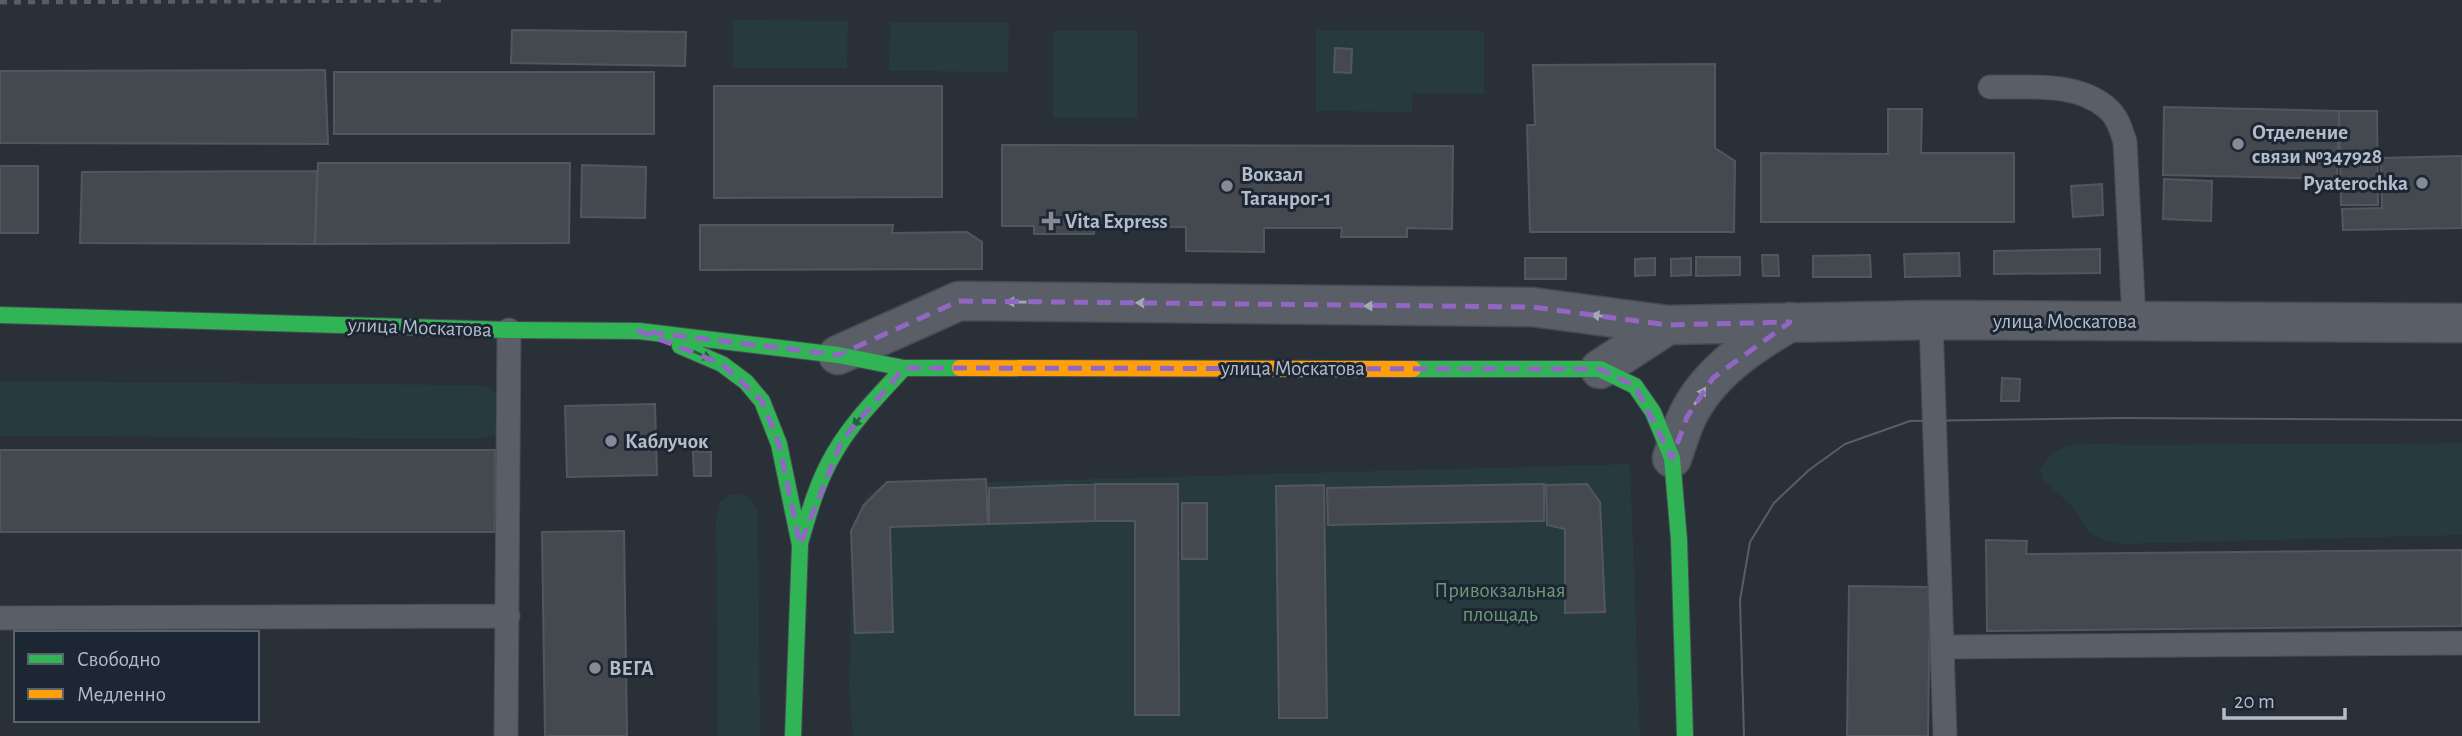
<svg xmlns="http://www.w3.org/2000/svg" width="2462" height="736" viewBox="0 0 2462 736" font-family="'Alegreya Sans',sans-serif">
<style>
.green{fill:#273a3e}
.building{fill:#444950;stroke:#52575f;stroke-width:2}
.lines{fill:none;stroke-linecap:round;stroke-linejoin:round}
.lane-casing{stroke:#484c53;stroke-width:25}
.street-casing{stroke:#484c53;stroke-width:41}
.fast-casing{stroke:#484c53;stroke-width:18}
.slow-casing{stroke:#484c53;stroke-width:18}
.lane{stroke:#5a5e66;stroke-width:23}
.street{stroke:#5a5e66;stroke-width:38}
.fast{stroke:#30b455;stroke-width:16}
.slow{stroke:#ff9f0a;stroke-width:16}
.tram{stroke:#595d64;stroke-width:2}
.rail{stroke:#595d64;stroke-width:5;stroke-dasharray:7 7;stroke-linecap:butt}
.oneway{fill:#a2a9b5}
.oneway2{fill:#255f41}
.marked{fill:none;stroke:#9266c3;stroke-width:5;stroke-dasharray:14 9;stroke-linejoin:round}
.poi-dot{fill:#848b96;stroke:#1d2633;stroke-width:2.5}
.labels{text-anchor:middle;stroke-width:6;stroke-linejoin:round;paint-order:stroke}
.poi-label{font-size:21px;font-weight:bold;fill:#b4bcc9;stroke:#1d2633;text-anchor:start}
.street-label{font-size:21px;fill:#b4bcc9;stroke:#1d2633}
.park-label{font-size:21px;fill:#6b9a76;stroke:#1d2633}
</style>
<rect width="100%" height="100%" fill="#2a3038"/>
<!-- green -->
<path class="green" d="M733 20 848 21 847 68H733Z
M890 22 1009 23 1008 72 889 71Z
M1316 30 1484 31V94H1413L1412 112 1316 111Z
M1053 31H1137V118H1053Z
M0 381 477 385 488 387 501 395 497 434 479 439 0 436Z
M2082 443 2129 445 2462 443V535L2118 544 2101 539 2088 531 2073 507 2043 480 2040 470C2051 449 2060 448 2082 443Z
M1630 464 1640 736H853L849 688 853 523 865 498 882 485Z
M730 494C748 494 753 498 758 515L760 736H718L716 517 720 502Z"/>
<!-- building -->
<path class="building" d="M512 30 686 32 685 66 511 63Z
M1335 48 1352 49 1351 73 1334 72Z
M1715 64V148L1735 161 1734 232H1530L1527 125H1535L1533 65Z
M325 70 328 144 0 143V71Z
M334 72H654V134H334Z
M714 86H942V197L714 198Z
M2164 107 2339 111 2337 179 2163 175Z
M1888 109H1922L1921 153H2014V222H1761V153L1888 154Z
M2339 111H2377L2378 205H2341Z
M1002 145 1453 146 1452 229 1407 228V237H1341L1342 228H1264V252L1186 251V227L1094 226V234H1034V226H1002Z
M2462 156V228L2343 230 2342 209 2382 208 2381 158Z
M318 163H570L569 243 315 244Z
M582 165 646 167 645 218 581 217Z
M0 166H38V233H0Z
M317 171 315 244 80 243 82 172Z
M2164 179 2212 181 2211 221 2163 219Z
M2102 184 2103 215 2073 217 2071 186Z
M700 225H893L892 233 967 232 982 242V269L700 270Z
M2100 249V273L1994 274V251Z
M1959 253 1960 276 1905 277 1904 254Z
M1762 255H1778L1779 276H1763Z
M1870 255 1871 277H1813V256Z
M1696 257H1740V275L1696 276Z
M1525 258H1566V279H1525Z
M1655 258V275L1635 276V259Z
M1691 258V275L1671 276V259Z
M2002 378 2020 379 2019 401H2001Z
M655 404 657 475 567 477 565 406Z
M0 450H495V532H0Z
M693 451 711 452V476H694Z
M986 479 988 524 890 527 893 632 855 633 851 531 864 505 887 482Z
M1095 484V521L989 524V488Z
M1095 484H1178L1179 715H1135V521H1095Z
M1544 484V521L1328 525 1327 488Z
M1587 484 1600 502 1605 612 1565 613V529L1547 525 1546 485Z
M1324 485 1327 718H1279L1276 486Z
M1182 503H1207V559H1182Z
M624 531 627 736H545L542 532Z
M1986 540 2027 541 2026 554 2462 550V626L1987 631Z
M1849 586 1930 587 1928 736H1847Z"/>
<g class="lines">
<!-- lane casing -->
<g class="lane-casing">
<path id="lane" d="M1990 87C2028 88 2076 81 2107 108 2117 116 2121 129 2125 142L2134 321
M1931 320 1945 736
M0 618 508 616
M1944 647 2462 643
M506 736 509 330"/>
</g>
<!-- street casing -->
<g class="street-casing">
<path id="street" d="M838 355 959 301 1532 307 1668 325 1931 320 2462 323
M1600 369 1668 325
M1672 458C1677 444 1681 430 1687 417 1708 373 1749 346 1790 322"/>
</g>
<!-- fast casing -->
<g class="fast-casing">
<path id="fast" d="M0 315 509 330 639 331 838 355 904 368H960
M680 346 722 364 746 382 762 401 779 444 800 545 793 736
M1413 369H1600L1635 386 1653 412 1672 458 1679 540 1685 736
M800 543C809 512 818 480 835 452 853 421 880 394 904 368"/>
</g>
<!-- slow casing -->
<g class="slow-casing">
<path id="slow" d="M960 368 1413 369"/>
</g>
<!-- lane -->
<use href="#lane" class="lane"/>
<!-- street -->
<use href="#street" class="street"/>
<!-- fast -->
<use href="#fast" class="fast"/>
<!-- slow -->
<use href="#slow" class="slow"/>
<!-- tram -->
<path class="tram" d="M1744 736 1740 600 1750 542 1774 503 1809 470 1845 444 1910 421 2122 418 2462 420"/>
<!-- rail -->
<path class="rail" d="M0 2 447 0"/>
</g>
<!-- one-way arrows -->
<defs><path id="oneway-solid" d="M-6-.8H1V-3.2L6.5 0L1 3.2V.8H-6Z" transform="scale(1.75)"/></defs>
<g class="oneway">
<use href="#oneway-solid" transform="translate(1016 302) rotate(-179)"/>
<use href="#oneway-solid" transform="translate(1146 303) rotate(-179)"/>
<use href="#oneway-solid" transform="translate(1374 306) rotate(-180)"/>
<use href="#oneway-solid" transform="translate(1601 316) rotate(-172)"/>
<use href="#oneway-solid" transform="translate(1700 396) rotate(-57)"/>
</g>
<g class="oneway2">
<use href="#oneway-solid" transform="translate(702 355) rotate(23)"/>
<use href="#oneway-solid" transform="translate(859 419) rotate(129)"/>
</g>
<!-- marked area -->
<path class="marked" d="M959 301 1532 307 1668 325 1790 322 1713 378 1687 417 1672 458 1635 386 1600 369 904 368 842 440 800 545 779 444 762 401 722 364 639 331 838 355Z"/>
<!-- markers -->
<g class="poi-dot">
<circle cx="2238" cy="144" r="7"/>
<circle cx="2422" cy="183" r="7"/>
<circle cx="1227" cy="186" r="7"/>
<path d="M1047.5 210.5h7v7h7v7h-7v7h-7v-7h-7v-7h7z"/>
<circle cx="611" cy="441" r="7"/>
<circle cx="595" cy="668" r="7"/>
</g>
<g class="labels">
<!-- poi labels -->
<g class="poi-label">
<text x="2252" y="139">Отделение<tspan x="2252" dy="24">связи №347928</tspan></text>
<text x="1241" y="181">Вокзал<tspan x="1241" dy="24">Таганрог-1</tspan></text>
<text x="2408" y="190" text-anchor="end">Pyaterochka</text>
<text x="1065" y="228">Vita Express</text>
<text x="625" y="448">Каблучок</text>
<text x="609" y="675">ВЕГА</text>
</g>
<!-- street labels -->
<g class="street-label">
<text x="2065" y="328">улица Москатова</text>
<text transform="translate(420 327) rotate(2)" y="7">улица Москатова</text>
<text x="1293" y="375">улица Москатова</text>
</g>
<!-- park labels -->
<g class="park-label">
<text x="1500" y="597">Привокзальная<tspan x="1500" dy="24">площадь</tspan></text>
</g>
</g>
<!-- legend -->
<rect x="14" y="631" width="245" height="91" fill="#1d2633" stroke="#59626f" stroke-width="2"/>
<rect x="28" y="654" width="35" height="10" fill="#30b455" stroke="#59626f" stroke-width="2"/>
<text x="77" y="666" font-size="21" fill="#b4bcc9">Свободно</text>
<rect x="28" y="689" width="35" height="10" fill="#ff9f0a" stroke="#59626f" stroke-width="2"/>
<text x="77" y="701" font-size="21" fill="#b4bcc9">Медленно</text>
<!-- scale -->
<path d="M2224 708v10h121v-10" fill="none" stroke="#b4bcc9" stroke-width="3.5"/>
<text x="2234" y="708" font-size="21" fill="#b4bcc9" stroke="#1d2633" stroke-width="5" paint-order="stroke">20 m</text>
</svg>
